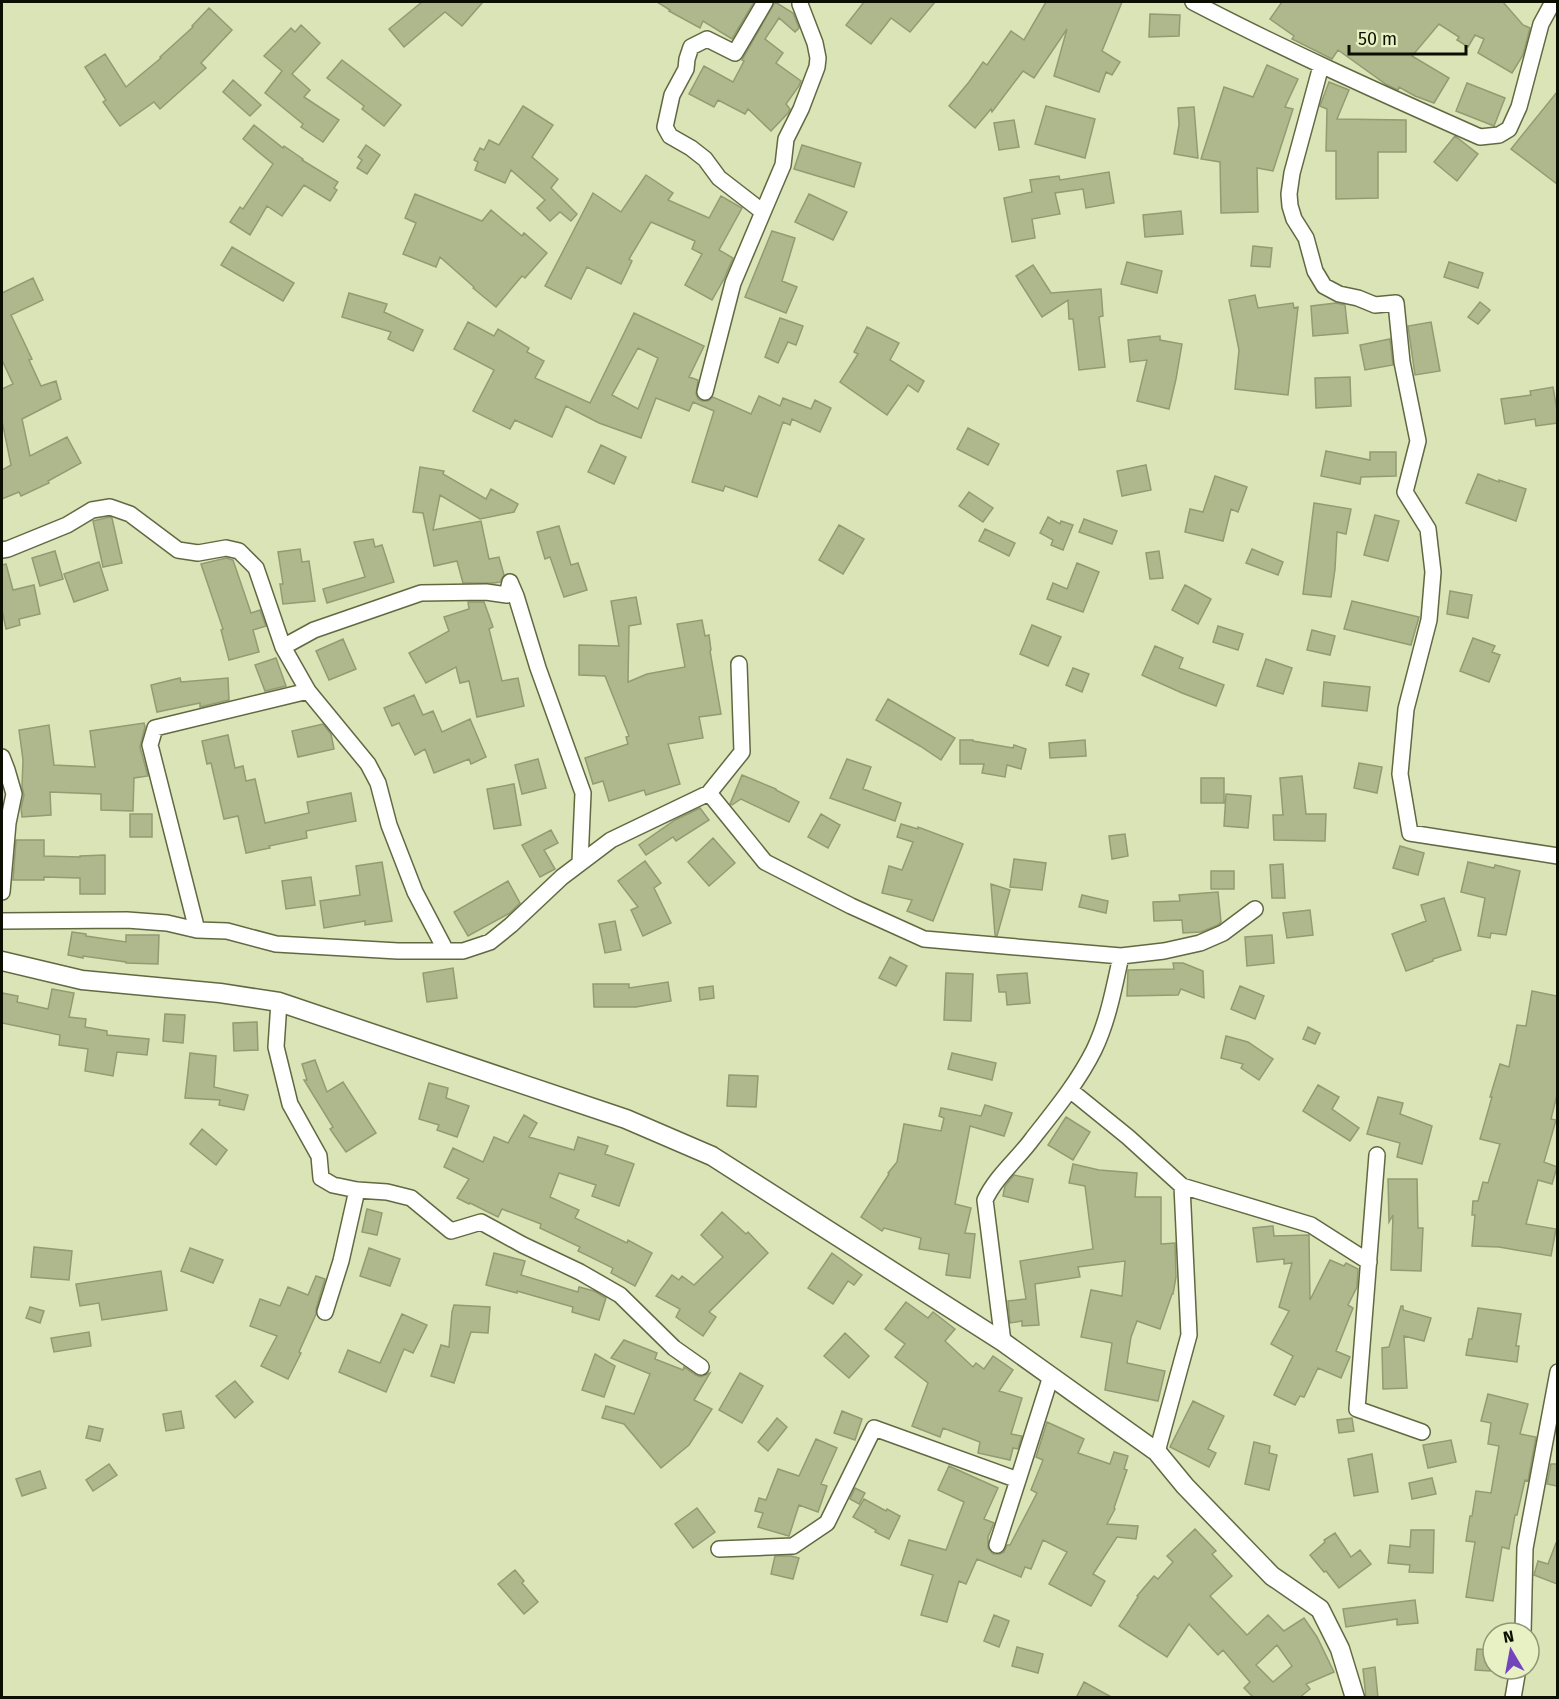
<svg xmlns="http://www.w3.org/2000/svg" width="1559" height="1699" viewBox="0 0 1559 1699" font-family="'Fira Sans',sans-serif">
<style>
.building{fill:#afb88c;stroke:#929b71;stroke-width:1.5;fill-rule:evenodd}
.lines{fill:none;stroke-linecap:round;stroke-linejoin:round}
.minor-casing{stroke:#616941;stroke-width:18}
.tertiary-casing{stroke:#616941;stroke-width:21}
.minor{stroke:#fff;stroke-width:15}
.tertiary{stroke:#fff;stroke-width:18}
</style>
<rect width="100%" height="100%" fill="#dae4b7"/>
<!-- building -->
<path class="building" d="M422 2H483L462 26 445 12 404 47 389 29Z
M657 2H754L732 39 703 21 700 28 669 11 670 10Z
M775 2 793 13 799 28 795 32 779 18 765 39 783 53 776 63 801 81 799 86 786 104 790 109 788 113 771 131 748 109 745 114 718 100 714 107 689 94 704 66 733 82 744 61 742 60Z
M864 2H935L910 32 891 18 871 44 846 25Z
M1046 2H1122L1102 51 1120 62 1112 75 1106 72 1099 92 1054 76 1067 29 1034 78 1023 71 992 112 991 109 975 128 949 106 969 82 983 62 987 65 1011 31 1024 40Z
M1282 2H1503L1523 25 1530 28 1523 55 1512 73 1478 53 1484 39 1475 35 1468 47 1457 40 1459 37 1439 24 1412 56 1449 78 1434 103 1415 96 1399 87 1398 90 1387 85 1338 50 1332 59 1292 39 1294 36 1270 19Z
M209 8 232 30 201 63 206 68 160 109 154 102 120 126 103 102 106 100 85 67 105 54 126 87 161 58 160 57 193 27 192 26Z
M1150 14 1180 15 1179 36 1149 37Z
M301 25 320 43 292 74 310 90 304 97 339 120 323 142 301 127 303 124 265 93 282 71 264 56 291 28 295 32Z
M342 60 401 105 384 126 362 109 364 106 327 78Z
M1267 65 1298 79 1285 107 1293 109 1273 171 1257 168 1258 212 1221 213 1220 162 1201 159 1224 87 1253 97Z
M233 80 261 105 250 116 223 92Z
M1329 82 1349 90 1337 119 1406 120V152H1378V198L1336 199V151H1326L1327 109 1320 106Z
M1467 83 1505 98 1494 126 1456 111Z
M1557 92V184L1511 149Z
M523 106 553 125 532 157 558 179 551 188 577 214 571 221 560 212 550 221 537 208 545 200 511 170 505 183 475 170 478 162 474 160 480 148 484 150 489 140 499 145Z
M1046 106 1095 119 1085 158 1035 144Z
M1194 107 1198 158 1174 154 1179 125 1178 108Z
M1014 120 1019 147 999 150 994 123Z
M254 125 283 148 284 146 303 159 302 160 338 182 334 188 337 190 330 201 304 185 282 216 267 206 250 235 230 222 240 207 243 209 273 164 243 139Z
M1455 136 1478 154 1457 181 1434 162Z
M366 145 380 155 367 174 357 168 362 160 358 157Z
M802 145 861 163 854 187 794 169Z
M1109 172 1114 203 1086 208 1083 189 1055 193 1060 214 1032 219 1035 238 1012 242 1004 198 1032 192 1030 180 1059 176 1060 180Z
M646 175 673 193 668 200 709 218 721 196 742 208 719 250 733 258 724 279 712 300 685 285 702 254 692 249 695 241 651 222 629 259 632 261 621 284 587 267 571 299 545 286 593 193 621 212Z
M415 194 482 221 491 210 522 236 524 233 547 253 525 278 522 276 496 307 473 288 474 287 440 257 436 267 403 254 416 223 405 218Z
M809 194 847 212 833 240 795 222Z
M1181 211 1183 234 1145 237 1143 215Z
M772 231 795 238 782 281 797 287 786 313 745 297Z
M1253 246 1272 248 1270 267 1251 266Z
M232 247 294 283 283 301 221 265Z
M1127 262 1162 271 1157 293 1121 284Z
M1449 262 1483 273 1478 288 1444 277Z
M1033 265 1051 293 1101 289 1103 316 1099 317 1105 367 1079 370 1073 319H1069L1068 300 1042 317 1016 276Z
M33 278 43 300 11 315 32 359 29 360 41 386 56 381 61 399 22 419 30 456 67 437 81 463 48 481 49 483 21 496 19 492 2 499V470L11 465 2 421V389L13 384 2 360V293Z
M349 293 387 304 384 312 423 330 413 351 388 339 391 332 342 317Z
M1255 295 1258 308 1293 303 1294 308 1298 307 1288 395 1235 389 1239 350 1229 300Z
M1480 302 1490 310 1478 324 1468 317Z
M1336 303 1345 305 1348 333 1313 336 1311 306Z
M634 313 704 346 689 377 698 380 696 394 698 399 702 401H708L713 397 751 414 759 396 780 406 783 398 811 409 815 400 831 408 820 432 792 419 790 425 783 422 757 497 725 486 723 491 692 482 714 411 693 402 689 411 656 398 641 438 599 423 566 406 552 437 515 420 510 429 473 411 494 370 454 349 468 322 494 336 498 329 529 348 527 352 544 361 535 378 590 403ZM638 348 658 358 638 409 612 395Z
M780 318 803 326 796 345 788 342 778 363 765 357Z
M1431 322 1440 371 1415 375 1408 326Z
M867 327 899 343 890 360 924 381 918 392 908 385 887 415 840 382 858 354 854 352Z
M1160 336V340L1182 344 1176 379 1169 409 1137 401 1147 360 1130 362 1128 340Z
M1390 339 1393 365 1365 370 1360 345Z
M1350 377 1351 406 1316 408 1315 378Z
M1553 387 1557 410V423L1536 426 1535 419 1505 424 1501 399 1531 395 1530 391Z
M968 428 999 444 988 465 957 449Z
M601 445 626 457 614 484 588 472Z
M1326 451 1370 460V452H1396V476L1361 477 1360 484 1321 476Z
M1146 465 1151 490 1122 496 1117 471Z
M420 467 444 471 443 474 486 499 491 489 518 504 514 512 480 519 440 495 433 530 481 521 489 559 499 557 504 575 500 582 494 583H463L457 561 434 566 423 513 413 512Z
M1478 474 1499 482V480L1526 489 1516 521 1466 503Z
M1215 476 1247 487 1238 512 1231 509 1223 541 1185 532 1190 509 1203 512Z
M969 492 993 508 983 522 959 506Z
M1314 503 1351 509 1346 534 1337 532 1335 569 1331 597 1303 594Z
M1375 515 1399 521 1388 561 1364 555Z
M109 517 112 518 122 563 103 567 93 521Z
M1048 517 1060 524 1061 521 1073 525 1063 550 1051 545 1053 540 1040 533Z
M1084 519 1117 531 1112 544 1079 532Z
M839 525 864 539 843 574 819 560Z
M559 526 571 565 578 563 587 590 564 597 550 557 545 559 537 532Z
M985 529 1015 543 1009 556 979 541Z
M373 539 375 547 382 545 394 582 327 603 323 589 365 577 354 542Z
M300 549 302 562 309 561 315 601 283 604 280 584H283L278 552Z
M1252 549 1283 562 1278 575 1246 563Z
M55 551 63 579 40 586 32 558Z
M1159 551 1163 578 1150 579 1146 553Z
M226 558 233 560 251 613 260 610 266 626 253 630 259 652 229 660 221 630 223 629 201 564Z
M99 562 108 590 74 602 64 574Z
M1077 563 1099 572 1083 612 1047 599 1053 583 1067 589Z
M6 564 13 590 34 585 40 614 19 619 20 625 6 629 2 610V565Z
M1185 585 1211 599 1198 624 1172 610Z
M1450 591 1472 595 1468 618 1447 614Z
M636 597 641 624 629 626 628 682 647 674 685 667 677 624 702 620 705 636 709 635 711 650 710 651 721 714 699 717 703 738 668 744 680 784 646 795 644 790 609 801 603 781 593 784 585 758 628 744 626 737 629 736 605 676 579 675V645L619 646 611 601Z
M1352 601 1419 617 1411 645 1344 629Z
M468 602H484L493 627 489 629 502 681 518 678 524 706 477 717 469 681 460 683 456 667 426 683 409 653 449 631 444 617 469 609Z
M1032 625 1061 637 1048 666 1020 654Z
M1218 626 1243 634 1238 650 1213 642Z
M1312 630 1335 636 1330 655 1307 650Z
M1473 638 1495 646 1492 652 1500 655 1489 682 1460 671Z
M343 639 356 669 329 680 316 651Z
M1155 646 1183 658 1179 668 1224 685 1216 706 1182 693 1142 675Z
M276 658 286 686 265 691 255 665Z
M1266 659 1292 668 1283 694 1257 686Z
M1073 668 1089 674 1082 692 1066 685Z
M180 678 181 682 228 678 229 700 200 707V703L157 712 151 685Z
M1324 682 1370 687 1367 711 1322 706Z
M414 695 423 715 433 711 442 732 470 719 486 757 471 764 469 759 434 773 425 749 415 755 399 723 392 726 384 708Z
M888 699 955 738 941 760 920 746 876 720Z
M144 723 145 727 140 747 148 776 134 778 133 811 101 810V794L50 792 51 815 22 817 21 808 24 795 22 787 23 760 19 730 49 725 54 765 95 767 90 731Z
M323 724 331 734 334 749 298 757 292 731Z
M228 735 235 768 243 766 246 781 255 779 265 823 309 813 307 802 351 793 356 821 306 831 307 838 269 846 270 848 246 853 238 816 224 819 211 763 207 764 202 741Z
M960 740H973V741L1013 748 1014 745 1026 749 1021 769 1007 765 1005 777 982 773 984 764H960Z
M1085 740 1086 756 1050 758 1049 743Z
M538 759 546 788 522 794 515 765Z
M847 759 871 767 863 789 901 803 895 821 830 798Z
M1359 763 1382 767 1377 793 1354 788Z
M742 775 776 789V790L799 802 789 822 741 799 732 805 730 804Z
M1302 776 1306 814H1326L1325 841 1274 840 1273 815H1283L1280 778Z
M1201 778H1224V803H1201Z
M514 784 521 825 494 829 487 789Z
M1226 794 1251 796 1248 828 1224 826Z
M700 808 709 820 676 841 673 837 646 855 639 845 675 820Z
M130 814H152V837H130Z
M821 814 840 825 828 848 808 837Z
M901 824 918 829V827L963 844 933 921 907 911 912 900 882 893 889 866 902 870 913 842 897 837Z
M551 830 558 843 544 850 555 869 540 877 522 845Z
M1125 834 1128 856 1112 859 1109 836Z
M713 838 735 863 709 886 688 862Z
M16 840H44V856L80 857V856L105 855V894H80V878L44 877V880H13Z
M1400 846 1424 853 1418 875 1393 868Z
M1014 859 1046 863 1042 890 1010 887Z
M645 861 661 883 654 888 671 923 643 936 631 910 638 907 618 881Z
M382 862 392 921 365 925V921L324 928 320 901 360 895 356 866Z
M1468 862 1494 868 1495 865 1520 871 1506 935 1491 933 1490 938 1478 936 1485 898 1461 892Z
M1283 864 1285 898H1272L1270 865Z
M1211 871H1234V889H1211Z
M311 877 315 905 286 909 282 881Z
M508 881 520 903 510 913 468 936 454 912Z
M991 884 1010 890 997 936 995 935Z
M1218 892 1221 922 1218 925 1201 932 1183 933 1182 920 1154 921 1153 902 1180 901 1179 895Z
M1082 895 1108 901 1106 913 1079 907Z
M1444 898 1461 950 1433 959V961L1406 971 1392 934 1426 921 1421 905Z
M1310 910 1313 935 1287 938 1283 913Z
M615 921 621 950 605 953 599 924Z
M72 932 86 934V936L126 942V935H159L158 964 126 963V962L83 956V958L68 955Z
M1272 935 1274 963 1247 966 1245 937Z
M890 957 907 966 896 986 879 978Z
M1173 963H1183L1203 971 1204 998 1181 989 1178 995 1127 996 1128 970 1174 969Z
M453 968 457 998 427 1002 423 973Z
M946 973 973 974 971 1021 944 1020Z
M1027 973 1030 1003 1007 1005 1006 992H999L997 975Z
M668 982 671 1001 636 1007H594L593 984H629V988Z
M713 986 714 998 700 1000 699 988Z
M1240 986 1264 996 1255 1019 1231 1009Z
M52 989 74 993 69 1017 86 1019 85 1027 107 1031V1035L149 1039 147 1055 117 1052 113 1076 85 1071 88 1049 59 1045 60 1035 2 1023V993L18 996 17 1002 48 1009Z
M1532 991 1557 996V1095L1551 1119 1556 1120 1544 1162 1557 1167 1552 1184 1538 1180 1526 1224 1556 1229 1551 1256 1499 1247 1472 1246 1475 1215H1472L1473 1201H1478L1483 1182 1488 1183 1500 1144 1480 1139 1492 1097H1490L1500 1064 1509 1067 1517 1025 1526 1026Z
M165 1014 185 1015 183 1043 163 1041Z
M257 1022 258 1050 234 1051 233 1023Z
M1308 1027 1320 1033 1315 1044 1303 1039Z
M1226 1036 1248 1042 1273 1059 1259 1080 1241 1068 1243 1064 1221 1058Z
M190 1053 216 1056 214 1087 248 1095 244 1110 219 1105 220 1100 185 1098Z
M952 1053 996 1063 992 1080 948 1069Z
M315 1060 327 1092 343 1082 376 1133 346 1152 330 1129 333 1127 304 1080H307L302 1064Z
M729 1075 758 1076 756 1107 727 1106Z
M429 1083 448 1088 446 1098 469 1106 457 1137 437 1130 439 1125 419 1119Z
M1318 1085 1339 1097 1332 1109 1359 1128 1350 1141 1303 1111Z
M1378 1097 1403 1103 1400 1114 1432 1126 1422 1164 1397 1157 1400 1143 1367 1134Z
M985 1105 1012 1113 1004 1136 970 1126 955 1204 971 1208 965 1233 975 1234 970 1278 946 1275 949 1254 919 1249 921 1238 884 1228 882 1231 861 1217 889 1174 888 1173 897 1162 904 1124 941 1131 944 1118 939 1116 941 1108 981 1116Z
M524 1115 537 1123 529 1137 574 1150 578 1137 608 1146 605 1154 634 1164 619 1206 592 1196 596 1185 559 1173 550 1197 579 1210 575 1218 627 1243 628 1240 652 1253 635 1286 611 1273 613 1268 578 1251 580 1247 540 1228 541 1224 502 1209 498 1217 470 1203 469 1204 457 1198 469 1179 444 1167 453 1148 483 1162 494 1137 508 1143Z
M1066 1117 1090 1132 1073 1160 1048 1145Z
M202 1129 227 1150 216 1165 190 1144Z
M1073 1164 1099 1170 1137 1173 1135 1197H1161V1244L1175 1243 1176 1277 1173 1294H1172L1160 1329 1137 1321 1131 1337 1127 1363 1165 1371 1158 1401 1105 1390 1112 1343 1081 1337 1091 1290 1122 1296 1125 1261 1078 1267 1080 1277 1035 1284 1039 1325 1022 1326V1321L1010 1323 1008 1301 1026 1299 1020 1261 1093 1249 1085 1186 1069 1183Z
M1014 1175 1033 1179 1028 1202 1003 1196 1005 1186Z
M1388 1179H1417L1418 1228H1423L1421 1271 1391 1270 1393 1215 1389 1222Z
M367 1209 382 1213 377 1235 362 1232Z
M722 1212 746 1234 748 1232 768 1253 709 1312 716 1317 703 1336 676 1317 680 1309 656 1296 672 1275 679 1280 682 1276 694 1285 723 1257 701 1235Z
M1273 1226 1274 1236 1309 1235 1310 1300 1330 1260 1344 1266 1346 1263 1358 1269 1357 1287 1348 1305 1353 1308 1336 1351 1350 1357 1341 1378 1318 1368 1304 1397 1300 1396 1295 1405 1274 1395 1293 1356 1271 1344 1289 1311 1279 1307 1292 1263 1284 1264V1259L1257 1262 1253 1228Z
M34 1247 72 1251 69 1280 31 1277Z
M190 1248 223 1260 213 1283 181 1271Z
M369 1248 400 1259 390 1286 360 1276Z
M494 1253 525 1261 521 1275 578 1292 579 1287 594 1291 606 1298 599 1320 572 1312 573 1307 517 1291V1293L486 1285Z
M832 1253 862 1275 854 1285 848 1281 833 1304 808 1288Z
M161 1271 167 1310 102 1320 99 1303 80 1306 76 1284Z
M316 1276 325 1279 316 1309V1314L299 1352 301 1353 288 1379 261 1366 277 1336 250 1326 260 1299 280 1306 288 1287 308 1295Z
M906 1302 928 1318 933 1312 955 1329 945 1341 973 1367 976 1363 984 1369 993 1356 1013 1370 999 1391 1022 1398 1011 1434 1022 1436 1018 1449 1013 1448 1010 1460 978 1453 980 1442 943 1428 940 1437 912 1426 928 1383 895 1357 905 1344 885 1329Z
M454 1305 490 1307 488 1333 471 1332 454 1383 431 1376 441 1345 449 1347 452 1312Z
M1401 1306H1403V1310L1431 1318 1424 1341 1404 1336 1407 1388 1383 1389 1382 1348 1389 1347Z
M30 1307 44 1311 40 1323 26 1318Z
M1478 1308 1521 1314 1516 1346H1519L1517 1362 1466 1355 1469 1339H1472Z
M402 1314 427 1325 413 1353 404 1349 386 1392 339 1372 348 1350 380 1363Z
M89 1332 91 1346 54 1352 51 1338Z
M845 1333 869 1356 849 1378 824 1356Z
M624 1340 657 1353 655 1359 683 1370 684 1367 696 1375 701 1377 710 1373 694 1400 712 1409 689 1445 661 1468 624 1424 602 1418 606 1406 634 1414 650 1374 611 1358Z
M595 1354 615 1366 604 1397 582 1390Z
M740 1373 763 1386 742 1423 719 1410Z
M235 1381 253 1402 235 1418 216 1396Z
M1488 1394 1528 1404 1520 1434 1536 1437 1528 1481 1525 1480 1517 1515H1515L1509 1549 1502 1547 1493 1601 1466 1597 1475 1542 1466 1541 1470 1516H1472L1476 1491 1491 1493 1499 1446 1488 1444 1491 1423 1481 1421Z
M1193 1401 1224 1416 1208 1449 1216 1453 1209 1467 1170 1447Z
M181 1411 184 1428 166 1431 163 1414Z
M842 1411 862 1419 855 1440 834 1433Z
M777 1418 787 1427 768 1451 758 1442Z
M1352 1418 1354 1431 1339 1433 1337 1420Z
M1047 1422 1084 1439 1078 1453 1110 1464 1114 1452 1128 1456 1124 1469 1127 1470 1114 1508 1115 1509 1107 1524 1138 1526 1136 1539 1117 1537 1093 1574 1105 1581 1091 1606 1049 1584 1067 1552 1043 1540 1031 1569 1025 1567 1021 1577 977 1559 966 1584 959 1581 947 1622 921 1615 933 1575 901 1565 909 1540 946 1550 964 1502 938 1490 949 1466 998 1488 984 1519 994 1523 988 1537V1548L993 1554H1000L1004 1552 1007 1545H1010L1037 1493 1031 1490 1043 1460 1036 1457Z
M89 1426 103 1429 100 1441 86 1438Z
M816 1439 837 1448 821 1484 827 1486 818 1512 799 1505 789 1536 758 1527 763 1513 755 1511 759 1498 766 1500 778 1469 799 1476Z
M1451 1440 1456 1462 1428 1468 1423 1445Z
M1254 1442 1270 1446 1269 1453 1277 1455 1269 1490 1245 1484Z
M1372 1454 1378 1492 1354 1496 1348 1459Z
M109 1464 117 1475 93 1491 86 1480Z
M1551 1464H1557V1486L1547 1484Z
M40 1471 46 1488 22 1496 16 1479Z
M1432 1478 1436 1494 1412 1499 1409 1483Z
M855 1488 865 1493 859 1504 850 1499Z
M864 1499 886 1511 887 1509 900 1516 889 1539 875 1532 876 1530 853 1517Z
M697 1508 715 1532 693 1548 675 1524Z
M1195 1529 1216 1551 1212 1554 1232 1576 1210 1596 1247 1635 1268 1615 1284 1631 1304 1618 1317 1637 1334 1672 1306 1684 1310 1689 1299 1698H1254L1244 1688 1250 1682 1223 1650 1218 1655 1189 1624 1167 1657 1119 1626 1138 1597 1137 1596 1154 1576 1158 1579 1173 1562 1167 1556ZM1277 1645 1292 1666 1273 1682 1256 1665Z
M1411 1530H1434L1433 1573 1409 1572 1410 1565 1388 1563 1390 1545 1410 1547Z
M1335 1533 1351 1557 1360 1550 1371 1564 1339 1588 1326 1571 1324 1572 1310 1555 1325 1542 1324 1540Z
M1556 1543H1557V1584L1534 1575 1538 1561 1548 1564Z
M775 1556H791L799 1558 793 1579 771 1574Z
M515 1570 524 1581 522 1583 538 1602 524 1614 498 1584Z
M1415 1600 1418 1623 1397 1625V1619L1346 1627 1343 1609Z
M994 1615 1009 1621 999 1647 984 1641Z
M1017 1647 1043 1654 1038 1673 1012 1666Z
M1477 1649 1493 1650 1490 1671 1475 1670Z
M1375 1667 1378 1698H1366L1363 1669Z
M1084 1682 1113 1698H1076Z"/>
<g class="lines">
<!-- minor casing -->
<g class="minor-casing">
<path id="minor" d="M1193 2C1287 51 1383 94 1480 137L1499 135 1509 129 1519 107 1541 24 1553 2
M1321 66 1292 173 1289 194 1290 206 1294 219 1306 238 1315 271 1324 286 1339 294 1358 298 1375 305 1396 303 1402 362 1418 441 1405 492 1428 529 1433 572 1429 620 1406 709 1400 774 1410 833 1558 856
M763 212 783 165 786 139 801 109 817 67 818 58 815 43 800 4
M705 392 733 283 763 212 719 178 705 159 691 148 670 136 665 127 672 95 686 69 687 59 691 47 707 39 735 53 765 2
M2 550 8 549 67 525 92 510 110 507 130 514 178 550 198 553 226 548 239 551 256 568 283 647 308 691 368 764 378 783 389 825 415 892 446 951
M283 647 314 630 421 593 486 592 507 595 510 582 516 596 538 668 583 793 580 862
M2 757 7 770 14 794 8 823 2 892
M709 793 742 752 739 664
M2 921 127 920 167 923 197 930 227 931 276 944 398 951H463L490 942 511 925 562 877 611 840 709 793 765 862 851 906 924 939 1121 956 1164 951 1200 943 1223 933 1255 909
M197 930 150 745 155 728 308 691
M279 1002 276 1047 290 1104 319 1156 321 1178 333 1185 357 1190 387 1192 411 1198 451 1231 481 1222 523 1245 580 1272 620 1295 674 1348 701 1367
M1070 1090 1128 1137 1182 1186
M1377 1155 1357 1409 1422 1432
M325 1312 341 1261 357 1190
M1003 1342 985 1200C996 1176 1018 1159 1033 1138 1055 1110 1078 1082 1094 1050 1108 1021 1114 988 1121 956
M1157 1452 1189 1335 1182 1186 1311 1225 1369 1262
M997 1545 1018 1480
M719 1549 793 1546 827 1523 874 1428 1018 1480 1051 1376
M1523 1633 1525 1548 1558 1372
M1513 1698 1518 1669"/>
</g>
<!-- tertiary casing -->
<g class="tertiary-casing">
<path id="tertiary" d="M2 961 82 980 220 993 279 1002 626 1119 712 1156 1003 1342 1157 1452 1185 1486 1272 1576 1320 1609 1340 1649 1355 1698"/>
</g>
<!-- minor -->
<use href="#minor" class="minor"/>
<!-- tertiary -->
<use href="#tertiary" class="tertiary"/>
</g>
<!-- border -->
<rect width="1559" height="1699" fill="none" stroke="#0c0e02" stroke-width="6"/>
<!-- north arrow -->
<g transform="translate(1511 1651) rotate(350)"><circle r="28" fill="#e7f1c4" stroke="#8f9676" stroke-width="1.5"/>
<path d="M0-4.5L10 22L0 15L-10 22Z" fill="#7344bc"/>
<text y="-9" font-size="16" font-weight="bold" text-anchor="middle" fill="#0c0e02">N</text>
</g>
<!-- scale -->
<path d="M1349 45v9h117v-9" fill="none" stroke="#0c0e02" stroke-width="3"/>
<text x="1358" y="45" font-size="18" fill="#0c0e02" stroke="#e7f1c4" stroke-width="4.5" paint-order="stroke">50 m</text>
</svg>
